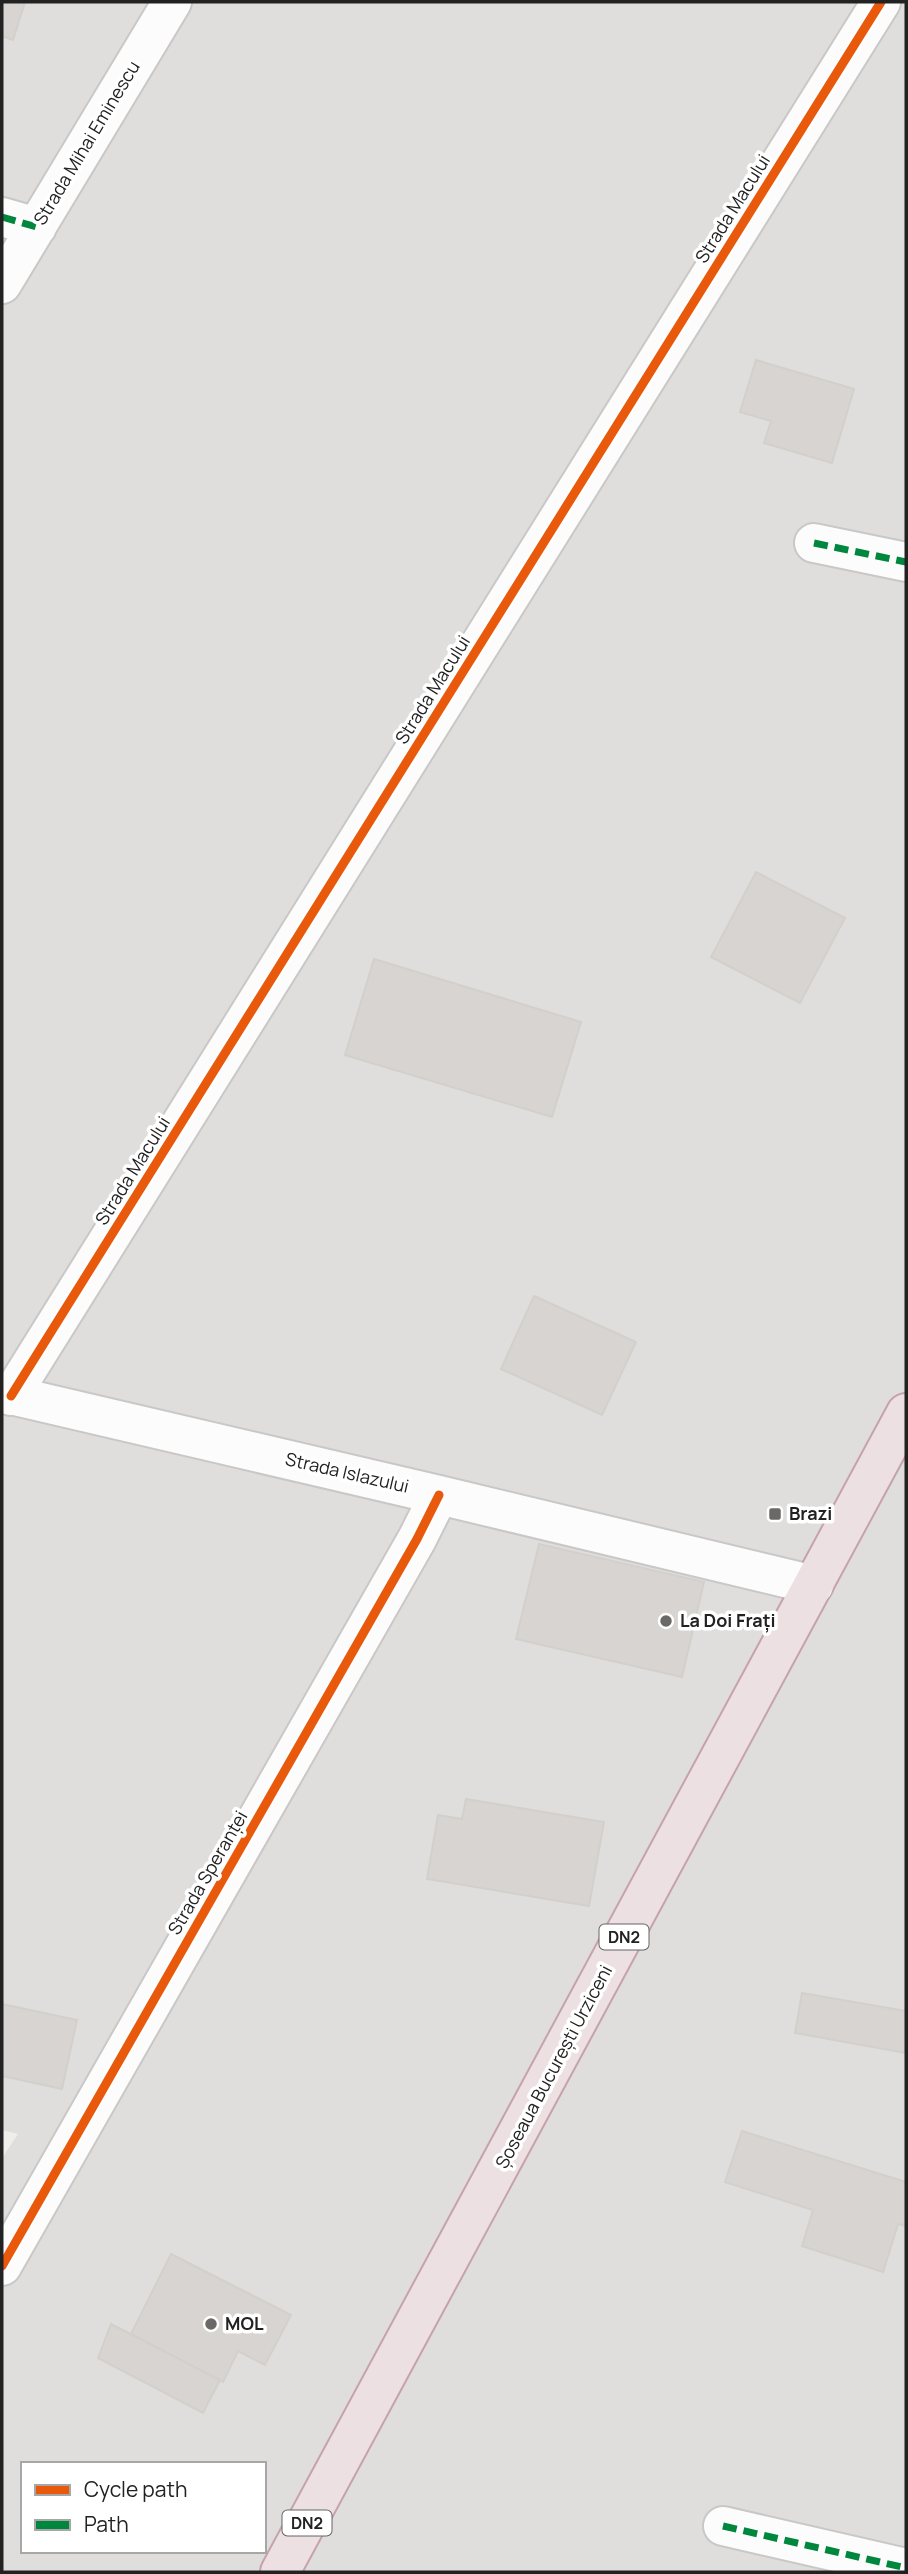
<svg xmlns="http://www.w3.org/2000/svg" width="908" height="2574" viewBox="0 0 908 2574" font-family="Manrope,sans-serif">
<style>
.residential{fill:#dfdedc;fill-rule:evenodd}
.building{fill:#d7d4d2;stroke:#d3d0cc;stroke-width:2}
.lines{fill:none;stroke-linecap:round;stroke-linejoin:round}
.street-casing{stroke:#c9c8c7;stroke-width:42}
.highway-casing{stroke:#c5a2ac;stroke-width:42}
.street{stroke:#fdfcfc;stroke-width:38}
.highway{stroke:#ece0e2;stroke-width:38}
.quiet{stroke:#00873e;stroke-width:7;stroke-dasharray:14 7;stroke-linecap:butt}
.cycleway-casing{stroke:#fff;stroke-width:13}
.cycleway{stroke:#e8590c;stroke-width:9}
.poi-dot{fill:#6a6968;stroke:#fff;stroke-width:2.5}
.labels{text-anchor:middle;stroke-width:7;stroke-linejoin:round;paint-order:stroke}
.shield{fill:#fff;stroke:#646464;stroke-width:2}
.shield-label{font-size:16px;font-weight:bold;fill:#222}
.street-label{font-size:18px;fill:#222;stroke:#fff}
.poi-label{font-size:18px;font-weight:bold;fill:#222;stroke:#fff;text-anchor:start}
</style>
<rect width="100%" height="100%" fill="#f0eeeb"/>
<!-- residential -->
<path class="residential" d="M2 2H906V2572H2V2158L18 2134 2 2130ZM23 2464H264V2551H23Z"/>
<!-- building -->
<path class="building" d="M2 2H25L13 40 2 36Z
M756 360 854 389 832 463 764 443 771 421 740 412Z
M756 872 845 918 800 1003 711 957Z
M374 959 581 1022 552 1117 345 1055Z
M534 1296 636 1342 602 1415 501 1369Z
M539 1544 704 1582 682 1677 516 1639Z
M466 1799 604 1822 589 1906 427 1879 438 1815 462 1819Z
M802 1993 906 2011V2053L795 2033Z
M2 2004 77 2020 62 2089 2 2076Z
M742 2131 906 2182V2226L898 2224 883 2272 802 2246 813 2210 725 2182Z
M171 2254 291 2315 265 2365 238 2351 223 2382 131 2334Z
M111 2324 220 2380 203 2413 98 2358Z"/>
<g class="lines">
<!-- street casing -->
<g class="street-casing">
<path id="street" d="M2 217 37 227
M2 284 172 2
M814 543 906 562
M2 1393 439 1495 814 1585
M11 1396 881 2
M2 2266 417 1539 439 1495
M723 2526 906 2568"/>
</g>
<!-- highway casing -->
<g class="highway-casing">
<path id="highway" d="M280 2572 906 1413"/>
</g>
<!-- street -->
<use href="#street" class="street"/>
<!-- highway -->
<use href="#highway" class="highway"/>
<!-- quiet -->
<path class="quiet" d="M2 217 37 227
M814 543 906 562
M723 2526 906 2568"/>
<!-- cycleway casing -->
<g class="cycleway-casing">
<path id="cycleway" d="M11 1396 881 2
M2 2266 417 1539 439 1495"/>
</g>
<!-- cycleway -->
<use href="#cycleway" class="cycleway"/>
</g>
<!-- markers -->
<g class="poi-dot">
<rect x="768" y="1507" width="14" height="14" rx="3.5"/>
<circle cx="666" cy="1621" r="7"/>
<circle cx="211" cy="2324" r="7"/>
</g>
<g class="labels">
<!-- shield labels -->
<g class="shield">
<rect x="599.5" y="1924.5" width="49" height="25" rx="5"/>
<rect x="282.5" y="2510.5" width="49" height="25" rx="5"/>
</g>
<g class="shield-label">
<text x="624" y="1943">DN2</text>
<text x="307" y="2529">DN2</text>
</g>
<!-- street labels -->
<g class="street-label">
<text transform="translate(87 143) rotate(-59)" y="6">Strada Mihai Eminescu</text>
<text transform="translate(733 209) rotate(-58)" y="6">Strada Macului</text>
<text transform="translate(433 690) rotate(-58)" y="6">Strada Macului</text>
<text transform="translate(133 1171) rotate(-58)" y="6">Strada Macului</text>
<text transform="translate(347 1473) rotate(13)" y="6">Strada Islazului</text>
<text transform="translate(208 1873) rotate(-60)" y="6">Strada Speranței</text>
<text transform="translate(554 2067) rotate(-62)" y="6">Șoseaua București Urziceni</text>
</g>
<!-- poi labels -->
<g class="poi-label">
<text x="789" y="1520">Brazi</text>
<text x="680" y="1627">La Doi Frați</text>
<text x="225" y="2330">MOL</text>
</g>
</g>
<!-- border -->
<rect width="908" height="2574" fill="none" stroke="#222222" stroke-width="7"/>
<!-- legend -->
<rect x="21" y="2462" width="245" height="91" fill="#ffffff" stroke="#a7a7a7" stroke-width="2"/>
<rect x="35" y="2485" width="35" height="10" fill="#e8590c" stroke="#a7a7a7" stroke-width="2"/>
<text x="84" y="2497" font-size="21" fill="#222222">Cycle path</text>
<rect x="35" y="2520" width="35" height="10" fill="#00873e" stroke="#a7a7a7" stroke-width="2"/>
<text x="84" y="2532" font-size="21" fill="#222222">Path</text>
</svg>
